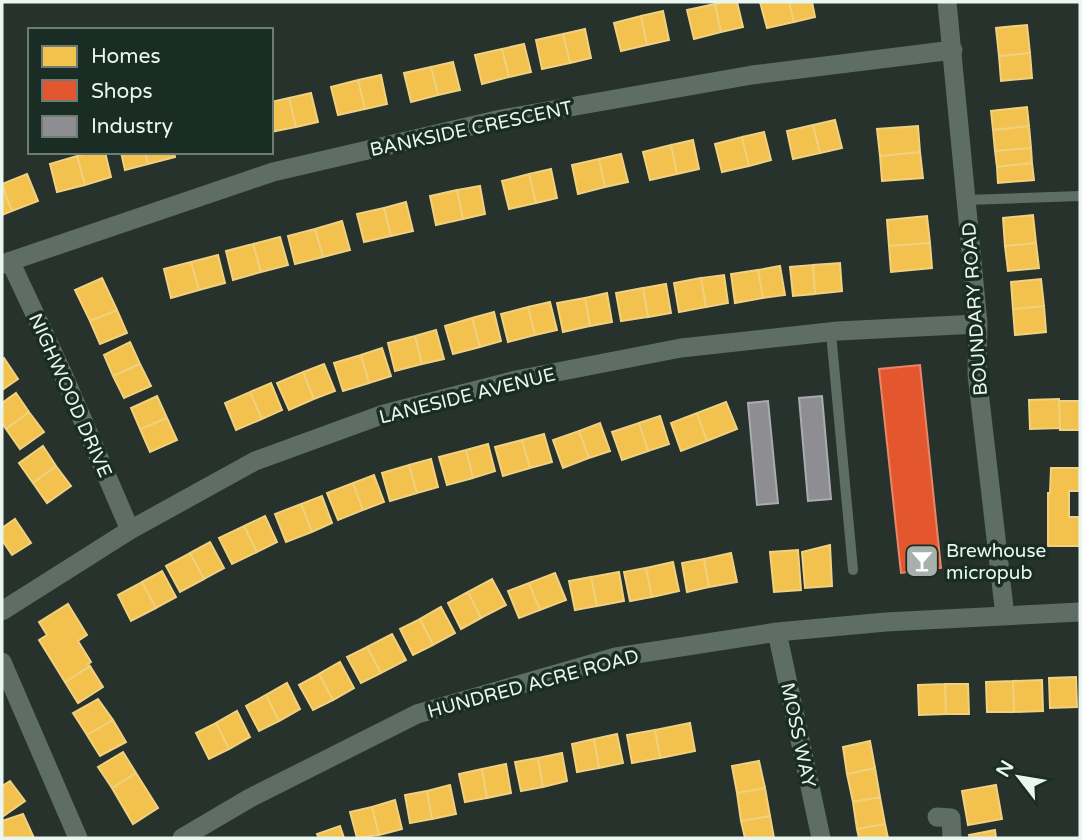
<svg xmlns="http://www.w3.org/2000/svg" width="1082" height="840" viewBox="0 0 1082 840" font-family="'Varela Round',sans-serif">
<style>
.homes{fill:#f2c14e;stroke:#f0d17f;stroke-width:2}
.shops{fill:#e4572e;stroke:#e68768;stroke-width:2}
.industry{fill:#8d8d92;stroke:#a9acae;stroke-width:2}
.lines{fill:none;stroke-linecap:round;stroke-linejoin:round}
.lane{stroke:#5e6d66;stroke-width:10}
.street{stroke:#5e6d66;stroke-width:19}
.labels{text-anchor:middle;stroke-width:7;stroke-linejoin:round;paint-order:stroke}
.street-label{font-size:19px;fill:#eaf6f0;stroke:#192d24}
.poi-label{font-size:19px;fill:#eaf6f0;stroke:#192d24;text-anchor:start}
</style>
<rect width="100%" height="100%" fill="#28322d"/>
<!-- homes -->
<path class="homes" d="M724 2H737L743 27 721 32 715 4Z
M760 2H789L794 22 767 28Z
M789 2H812L815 17 794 22Z
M715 4 721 32 694 39 687 10Z
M663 11 669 40 647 45 641 16Z
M641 16 647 45 621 51 614 23Z
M1027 25 1030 53 999 56 996 28Z
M585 29 591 58 570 63 563 34Z
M563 34 570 63 542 69 536 40Z
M524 44 531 72 509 77 502 49Z
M502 49 509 77 482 84 475 55Z
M1030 53 1032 78 1001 81 999 56Z
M453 62 460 90 438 95 431 67Z
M431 67 438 95 411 102 404 73Z
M381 75 387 104 365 109 358 80Z
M358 80 365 109 338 115 331 87Z
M311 93 318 122 296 127 289 98Z
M289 98 296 127 271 132V102Z
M1027 107 1029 126 993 130 991 111Z
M835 120 842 148 820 153 813 125Z
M813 125 820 153 793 159 787 131Z
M918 126 920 152 880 156 877 129Z
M1029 126 1031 148 995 151 993 130Z
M764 132 771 160 749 166 742 137Z
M742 137 749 166 722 172 715 144Z
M693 140 699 169 677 174 671 145Z
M671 145 677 174 650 180 643 152Z
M1031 148 1032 163 997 167 995 151Z
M93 152H105L111 177 85 185 77 156Z
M121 152H145L148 164 125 170Z
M145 152H174L175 157 148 164Z
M920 152 923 178 882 181 880 156Z
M621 154 628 182 605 187 599 159Z
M77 156 85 185 57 192 50 164Z
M599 159 605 187 578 194 572 165Z
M1032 163 1034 180 998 183 997 167Z
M551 169 557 198 536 203 529 174Z
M27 174 38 201 12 211 2 184Z
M529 174 536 203 509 209 502 181Z
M2 186 12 211 2 215Z
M480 186 485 214 463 219 457 190Z
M457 190 463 219 436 225 430 196Z
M406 202 413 231 391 236 384 208Z
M384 208 391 236 364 242 357 214Z
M1033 215 1036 243 1005 246 1003 218Z
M927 216 930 243 889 246 887 220Z
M342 221 350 250 323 257 315 229Z
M315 229 323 257 295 264 288 236Z
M280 237 288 265 261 272 253 244Z
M930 243 932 268 891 272 889 246Z
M1036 243 1039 268 1008 271 1005 246Z
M253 244 261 272 233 280 226 251Z
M218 255 225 283 199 290 191 262Z
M191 262 199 290 171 298 164 269Z
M840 263 842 291 815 294 813 265Z
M813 265 815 294 793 296 790 267Z
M780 266 785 295 763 298 758 270Z
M758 270 763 298 735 303 731 274Z
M724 275 728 303 706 307 701 278Z
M102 278 117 310 90 321 75 290Z
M701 278 706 307 679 312 674 283Z
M1041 279 1044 306 1013 309 1011 282Z
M666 284 671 313 648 317 643 288Z
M643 288 648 317 621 321 616 293Z
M607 293 612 322 590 326 585 298Z
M585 298 590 326 563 332 557 303Z
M550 302 557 330 535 335 528 307Z
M1044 306 1046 332 1015 335 1013 309Z
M528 307 535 335 508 342 501 314Z
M117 310 127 333 100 344 90 321Z
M494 312 501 341 480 347 472 318Z
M472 318 480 347 453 354 445 326Z
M436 330 444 359 422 364 415 336Z
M415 336 422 364 395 371 388 343Z
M130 342 140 364 113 376 104 355Z
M382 348 391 376 369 383 361 355Z
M361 355 369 383 343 391 334 363Z
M4 358 18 379 2 390V360Z
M140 364 151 386 124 398 113 376Z
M324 364 335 391 314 399 303 372Z
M303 372 314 399 289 410 277 383Z
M271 383 282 410 262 419 250 392Z
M250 392 262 419 236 430 225 403Z
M16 393 29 412 6 429 2 423V403Z
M157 396 167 418 140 429 131 408Z
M1059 399 1060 428 1030 429 1029 400Z
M1059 401H1080V430H1060Z
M726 402 737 429 707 441 697 413Z
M29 412 44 432 20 449 6 429Z
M697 413 707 441 681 451 671 423Z
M660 416 669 444 648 451 639 423Z
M167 418 177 440 150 452 140 429Z
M600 423 610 451 589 458 579 431Z
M639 423 648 451 622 460 612 432Z
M579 431 589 458 563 468 553 440Z
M544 434 552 462 530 468 522 440Z
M522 440 530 468 503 476 495 447Z
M488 444 495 471 473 478 466 450Z
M43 446 56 466 33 483 19 463Z
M466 450 473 478 447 485 439 457Z
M431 459 438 487 417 493 409 465Z
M409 465 417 493 390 501 382 473Z
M56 466 71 486 47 503 33 483Z
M1051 468H1079V491H1069V517H1080V546H1048V493H1050Z
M374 475 384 502 363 510 353 483Z
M353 483 363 510 338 520 327 493Z
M322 496 332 523 312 532 301 504Z
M301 504 312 532 286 542 275 514Z
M265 516 277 542 257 552 244 526Z
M15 519 31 543 12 555 2 540V528Z
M244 526 257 552 232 564 219 538Z
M210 542 224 568 204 579 190 553Z
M830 545 832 586 805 588 802 552Z
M798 550 801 590 774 592 770 552Z
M190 553 204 579 180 592 166 566Z
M731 553 737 582 709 587 704 559Z
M704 559 709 587 687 592 682 563Z
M673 562 679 591 652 597 646 568Z
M646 568 652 597 630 601 624 572Z
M162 571 176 597 156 608 142 582Z
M619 572 624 601 597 606 591 577Z
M555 573 566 600 540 610 529 583Z
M591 577 597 606 575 610 569 581Z
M492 579 506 605 481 618 468 592Z
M142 582 156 608 131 621 118 595Z
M529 583 540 610 519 618 508 591Z
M468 592 481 618 461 629 448 603Z
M68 604 87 635 78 641 91 662 88 664 90 666 65 682 39 640 47 635 39 622Z
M441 607 455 633 433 645 420 619Z
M420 619 433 645 413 655 400 629Z
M392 634 406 660 381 673 367 647Z
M367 647 381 673 361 683 347 657Z
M340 662 354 688 333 700 319 674Z
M90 666 103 687 78 703 65 682Z
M319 674 333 700 313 710 299 685Z
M1076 677 1077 707 1050 708 1049 678Z
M1042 680 1043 711 1014 712 1013 681Z
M1013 681 1014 712H987L986 682Z
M287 683 300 709 279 721 266 695Z
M945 684 946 714 919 715 918 685Z
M945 684H968L969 714H946Z
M266 695 279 721 259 731 246 706Z
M98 699 113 720 87 735 73 713Z
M237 711 250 737 229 749 216 723Z
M113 720 126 742 100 756 87 735Z
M216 723 229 749 209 759 196 733Z
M690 723 695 751 660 758 655 730Z
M655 730 660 758 632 763 627 735Z
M617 734 623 763 599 768 594 739Z
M594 739 599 768 577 772 572 744Z
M870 741 875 768 847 774 843 747Z
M123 752 136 773 112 788 98 767Z
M562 753 567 781 543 787 538 758Z
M538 758 543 787 521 791 515 762Z
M759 761 765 788 737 793 732 766Z
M506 764 511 793 487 798 482 769Z
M875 768 880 797 853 802 847 774Z
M482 769 487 798 465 802 459 774Z
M136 773 158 808 133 824 112 788Z
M10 781 25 801 2 817V786Z
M450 785 456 814 432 819 427 791Z
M996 785 1002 819 968 825 962 791Z
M765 788 770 816 741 821 737 793Z
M427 791 432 819 410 823 405 795Z
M880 797 885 824 857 829 853 802Z
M395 800 402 829 379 835 372 807Z
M372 807 379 835 357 838 350 812Z
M23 814 34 838H2V821Z
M770 816 774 838H745L741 821Z
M885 824 888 838H859L857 829Z
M340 826 344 838H319L317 834Z
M995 830 996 838H970L969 835Z"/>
<!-- shops -->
<path class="shops" d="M920 365 941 568 901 573 879 369Z"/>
<!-- industry -->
<path class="industry" d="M822 396 831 499 808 501 799 398Z
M768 401 778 503 757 505 748 403Z"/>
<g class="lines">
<!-- lane -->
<path class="lane" d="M966 200 1080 196
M831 333 853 570"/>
<!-- street -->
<path class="street" d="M947 2 978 324 977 374 1005 616
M10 261 62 372 130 530
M2 264 273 172 501 119 752 75 953 50
M2 611 130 530 255 461 384 414 516 380 681 348 838 331 978 324
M777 632 821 838
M2 662 78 838
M937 817 951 818 952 838
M182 838 250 798 417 714 616 657 777 632 886 622 1080 612"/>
</g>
<!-- icons -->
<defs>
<g id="bar-square" transform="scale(1.75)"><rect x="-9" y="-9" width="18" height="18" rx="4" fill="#a6b1ac" stroke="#192d24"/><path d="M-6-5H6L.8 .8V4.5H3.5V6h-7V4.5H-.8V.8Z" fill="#fff"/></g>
</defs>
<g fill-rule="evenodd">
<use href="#bar-square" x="922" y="561"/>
</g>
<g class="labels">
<!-- street labels -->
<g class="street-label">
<text transform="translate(471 128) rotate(-12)" y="7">BANKSIDE CRESCENT</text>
<text transform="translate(974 309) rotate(-94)" y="7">BOUNDARY ROAD</text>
<text transform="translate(71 395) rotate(66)" y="7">NIGHWOOD DRIVE</text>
<text transform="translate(467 395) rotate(-14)" y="7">LANESIDE AVENUE</text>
<text transform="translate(533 683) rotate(-15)" y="7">HUNDRED ACRE ROAD</text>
<text transform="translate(799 735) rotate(78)" y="7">MOSS WAY</text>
</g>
<!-- poi labels -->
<g class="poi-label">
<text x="946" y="557">Brewhouse<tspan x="946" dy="22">micropub</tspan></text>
</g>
</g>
<!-- border -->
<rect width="1082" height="840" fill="none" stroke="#eaf6f0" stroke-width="7"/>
<!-- legend -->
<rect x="28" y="28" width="245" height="126" fill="#192d24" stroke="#6d7d76" stroke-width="2"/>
<rect x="42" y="46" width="35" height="21" fill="#f2c14e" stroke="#6d7d76" stroke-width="2"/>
<text x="91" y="63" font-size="21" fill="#eaf6f0">Homes</text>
<rect x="42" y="80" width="35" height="21" fill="#e4572e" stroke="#6d7d76" stroke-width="2"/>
<text x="91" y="98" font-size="21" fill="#eaf6f0">Shops</text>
<rect x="42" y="116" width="35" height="21" fill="#8d8d92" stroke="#6d7d76" stroke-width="2"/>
<text x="91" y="133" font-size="21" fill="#eaf6f0">Industry</text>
<!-- north arrow -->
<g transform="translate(1019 777) rotate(301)" stroke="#192d24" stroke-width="5" paint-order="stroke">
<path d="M0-5L12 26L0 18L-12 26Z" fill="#eaf6f0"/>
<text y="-10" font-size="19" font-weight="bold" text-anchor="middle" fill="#eaf6f0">N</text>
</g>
</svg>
